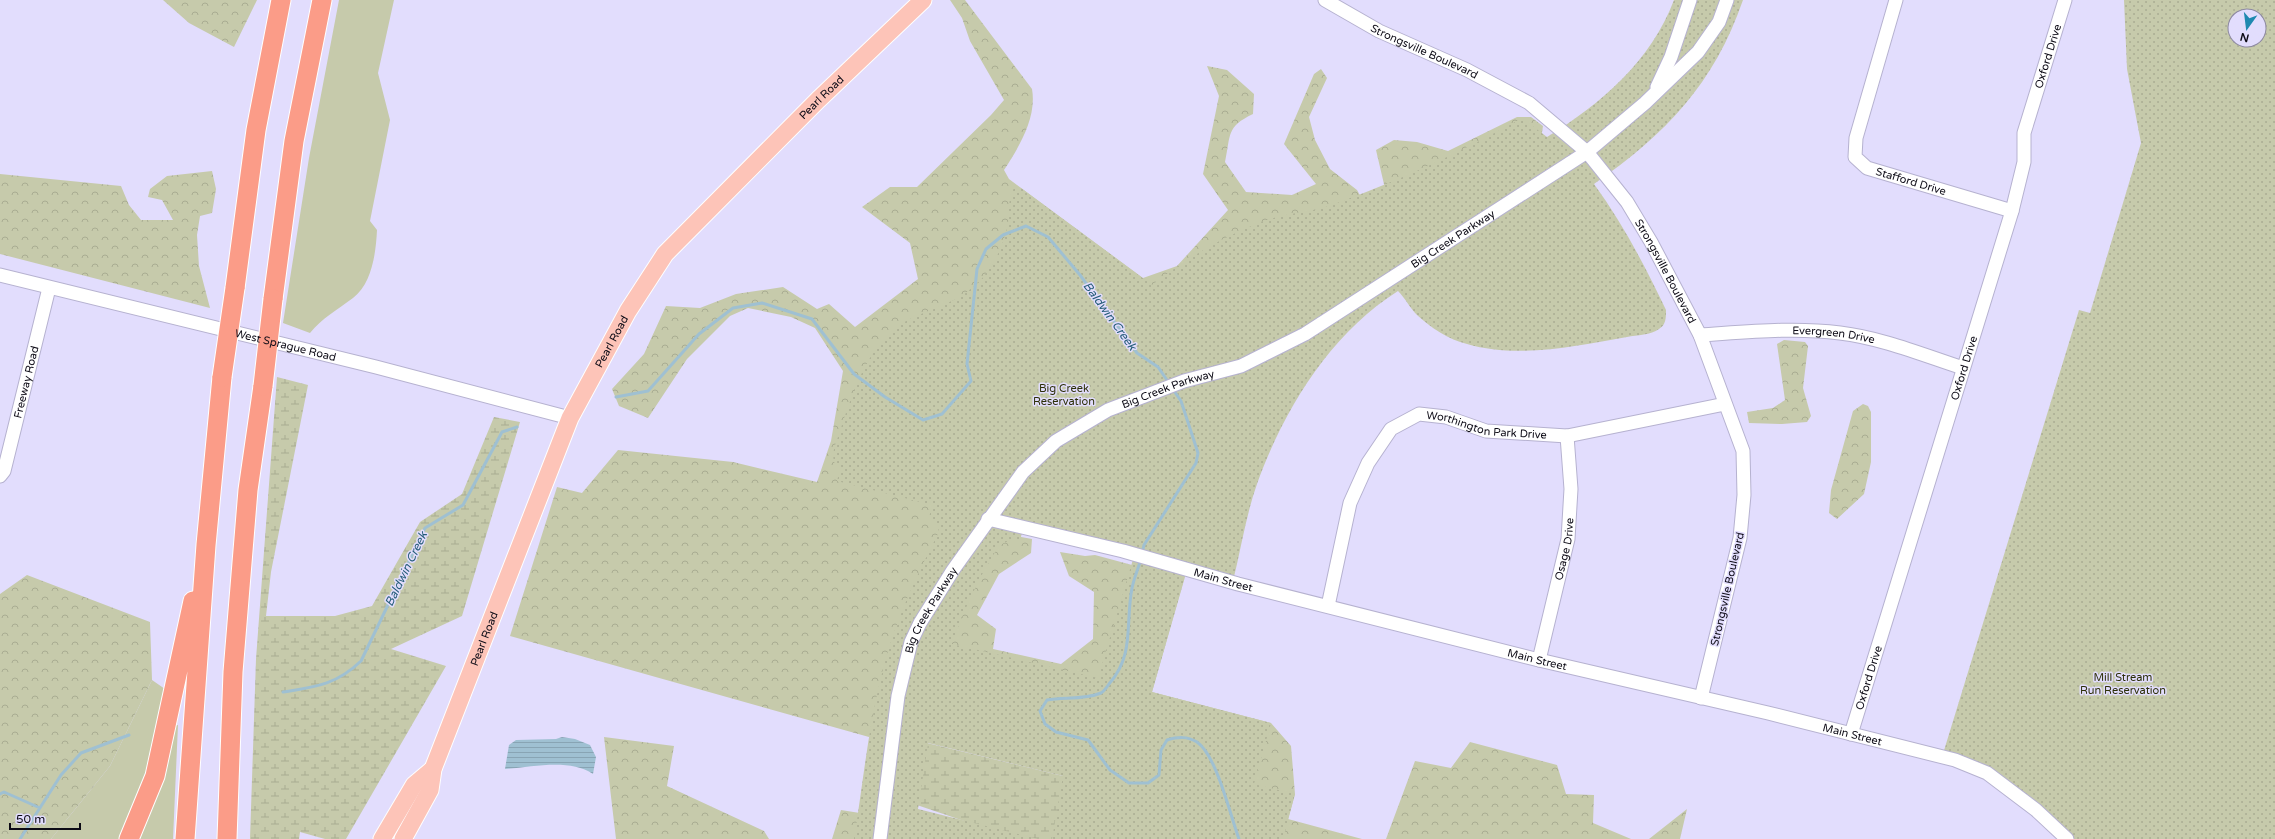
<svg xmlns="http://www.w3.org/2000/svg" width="2275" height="839" viewBox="0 0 2275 839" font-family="'Varela Round',sans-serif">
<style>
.grass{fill:#c6caab}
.forest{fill:url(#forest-crowns)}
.wetland{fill:url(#wetland-marsh)}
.park{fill:url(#park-dots);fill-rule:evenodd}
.water{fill:url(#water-rules)}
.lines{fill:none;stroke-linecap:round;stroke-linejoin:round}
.stream{stroke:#9fc0d2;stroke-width:3}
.minor-casing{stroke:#b6b2d0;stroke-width:15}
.major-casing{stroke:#fff;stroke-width:19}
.highway-casing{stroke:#fff;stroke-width:21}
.minor{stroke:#fff;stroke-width:13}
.major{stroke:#fdc4b8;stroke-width:17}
.highway{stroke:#fb9c88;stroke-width:19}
.highway-bridge-casing{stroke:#fff;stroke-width:21;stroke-linecap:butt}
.highway-bridge{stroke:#fb9c88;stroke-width:19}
.labels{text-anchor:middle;stroke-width:3;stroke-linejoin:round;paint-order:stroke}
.street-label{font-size:11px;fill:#0d0b16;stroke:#e2ddfd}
.park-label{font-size:11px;fill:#2c2f07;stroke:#e2ddfd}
.water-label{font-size:12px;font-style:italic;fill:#255d79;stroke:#e2ddfd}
</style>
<defs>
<pattern id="forest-crowns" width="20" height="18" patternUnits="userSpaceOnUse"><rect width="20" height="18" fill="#c6caab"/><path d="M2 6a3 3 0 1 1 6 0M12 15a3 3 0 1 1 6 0" fill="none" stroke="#a9ac92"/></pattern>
<pattern id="wetland-marsh" width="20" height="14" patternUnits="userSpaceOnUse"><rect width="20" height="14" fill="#c6caab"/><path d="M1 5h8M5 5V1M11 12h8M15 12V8" fill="none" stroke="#a9ac92"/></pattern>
<pattern id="park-dots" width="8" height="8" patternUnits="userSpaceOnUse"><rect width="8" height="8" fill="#c6caab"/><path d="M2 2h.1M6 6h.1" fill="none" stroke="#a9ac92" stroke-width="1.8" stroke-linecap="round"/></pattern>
<pattern id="water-rules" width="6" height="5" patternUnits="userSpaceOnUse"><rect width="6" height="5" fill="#9fc0d2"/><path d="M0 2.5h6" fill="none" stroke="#88a4b4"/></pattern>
</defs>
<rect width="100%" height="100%" fill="#e2ddfd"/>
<!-- grass -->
<path class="grass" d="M339 0H394L378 73 390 120 370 221 377 230C376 252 372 284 353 298 337 310 322 318 310 333L283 323 309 158Z
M152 680 165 689 148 780 119 839H51L110 766Z
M178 725 173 839H136L173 726Z"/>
<!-- forest -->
<path class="forest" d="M163 0H257L234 47 189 23Z
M950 0H965L1032 89C1037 118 1019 147 1004 170L1009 179 1143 278 1177 266 1228 210 1203 174 1219 96 1207 66 1227 70 1254 94 1253 114C1226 127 1231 134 1225 162L1246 192 1292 195 1316 184 1284 144 1314 74 1321 69 1327 78 1309 117 1315 140 1330 169 1357 190 1379 230 1101 382 882 725 869 737 510 636 557 487 582 493 618 450 733 462 817 482 831 441 843 371 815 328 791 317 748 308 730 316 687 359 648 418 619 406 612 389 644 354 666 306 700 308 736 294 783 287 817 309 829 304 855 327 918 279 910 243 862 207 890 187H917L991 115 1004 100 970 41 962 18Z
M1517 117H1531L1543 126 1540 145 1387 197 1376 150 1394 140 1417 142 1448 151Z
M212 171 216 189 212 213 200 216 197 235 199 266 210 308 0 254V174L121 186 129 205 141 220H173L162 200 148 197 150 189 167 176Z
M1784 340 1805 342 1808 346 1803 388 1811 416 1807 422 1782 424 1749 423 1747 412 1773 408 1785 400 1777 344Z
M1863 404 1868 406 1871 412V462L1864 494 1837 519 1829 513 1831 490 1853 411Z
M1010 535 1032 539 1031 553 999 574 977 615 996 629 993 649 1061 664 1093 639 1094 592 1069 576 1060 552 1085 556 1095 555 1184 579 1152 692 1271 723 1291 746 1295 794 1288 819 1362 839H1232L912 713 995 546Z
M27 575 150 622 152 680 110 766 51 839H0V594Z
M604 737 674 746 667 786 764 831 769 839H616Z
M1470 742 1557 765 1566 794 1594 795 1593 823 1631 839H1386L1415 761 1451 768Z
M1687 809 1680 839H1649Z
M841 810 866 814 875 839H832Z"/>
<!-- wetland -->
<path class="wetland" d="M277 377 308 385 271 572 266 616H335L372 606 420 522 462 494 494 417 520 422 462 616 391 649 446 666 346 839H325L300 832 299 839H250L256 659Z
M927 743 1063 776 1232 839H1017L911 803Z"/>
<!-- park -->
<path class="park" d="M1674 0H1743C1714 84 1666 134 1594 184 1623 224 1645 266 1666 310 1666 318 1666 325 1659 329 1651 335 1637 335 1627 337 1576 346 1518 359 1467 344 1449 340 1430 327 1417 315 1410 308 1405 298 1398 291 1330 334 1284 409 1257 484 1246 515 1241 549 1233 581L1187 570 1152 692 1271 723 1254 784 1295 794 1283 839H1052L1063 776 928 743 918 809 1038 839H854C863 784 868 728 882 673 894 624 915 578 939 532L937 523 929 518 932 505 837 481 840 469C827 460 836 444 840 431 854 389 870 336 914 317 940 306 965 299 984 276 996 262 1004 243 1008 224 1010 212 1007 196 1015 187L1021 188 1152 285C1189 257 1226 234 1270 219 1289 213 1310 212 1329 206 1398 181 1458 154 1522 118L1547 137C1601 104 1651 61 1674 0ZM1023 528 1134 556 1098 678 952 644C957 626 989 554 1002 544 1008 540 1014 540 1020 541Z
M2124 0H2275V839H2067L1991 769 1942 757 2079 310 2090 313 2141 143 2127 69ZM2235 16H2259V40H2235Z"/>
<!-- water -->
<path class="water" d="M562 737 575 739 590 745 596 757 593 774C570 758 532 767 505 769L509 745 516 740 556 739Z"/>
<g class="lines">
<!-- stream -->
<path class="stream" d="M616 397 648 391 699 334 733 308 762 303 812 319 854 374 885 397 923 420 942 414 971 381 967 364 977 269 986 249 1003 235 1026 226 1048 237 1080 275 1137 353 1158 367 1169 383
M1142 553 1144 545 1196 463 1198 453 1181 401 1172 388
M1141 559C1138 569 1134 578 1132 588 1125 624 1135 655 1109 684 1107 687 1104 691 1101 693 1084 700 1064 697 1047 700L1040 711 1045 724 1056 732 1088 740 1110 770 1129 783H1148L1159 775 1161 750 1167 740C1178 737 1187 736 1197 742 1217 756 1230 815 1239 839
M283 692C315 687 336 685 361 661L425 528 463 505 502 432 517 427
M0 794 4 792 40 808
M20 839 61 775 81 753 129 735"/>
<!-- minor casing -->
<g class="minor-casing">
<g id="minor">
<path id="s1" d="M1325 0 1379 31 1467 70 1529 103 1587 152 1627 202 1651 242 1700 335 1743 451 1744 495 1740 538 1701 698"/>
<path id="s2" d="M1896 0 1856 138 1855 157 1867 168 2012 211"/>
<path d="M1657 87 1671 57 1690 0"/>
<path id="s3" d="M0 275 376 367 570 418"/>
<path id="s4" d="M1700 335C1747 332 1794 327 1840 333 1882 338 1923 355 1963 368"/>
<path id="s5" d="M0 476 4 471 49 288"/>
<path id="s6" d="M988 519 1123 551 1238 584 1539 660 1768 713 1955 760 1987 773 2036 810 2067 839"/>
<path id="s7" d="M1328 606 1350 503 1368 463 1391 429 1419 414 1446 417 1486 431 1567 436 1725 404"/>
<path id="s8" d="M1539 660 1568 539 1571 489 1567 436"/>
<path id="s9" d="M1851 734 2012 211 2024 162V133L2065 0"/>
<path id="s10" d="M880 839 898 696 911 642 920 623 953 570 1023 472 1056 441 1108 410 1184 381 1241 366 1305 334 1587 152 1645 103 1698 52 1719 22 1727 0"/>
</g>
</g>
<!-- major casing -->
<g class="major-casing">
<g id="major">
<path d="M382 839 414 785 433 769"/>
<path id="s11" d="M403 839 430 790 433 769 570 418 628 311 665 254 818 100 923 0"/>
</g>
</g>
<!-- highway casing -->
<g class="highway-casing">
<path id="highway" d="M235 288 256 130 281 0
M273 299 294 141 322 0
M129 839 155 776 193 601
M185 839 206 545 222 377
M227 839 233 672 248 490 263 386"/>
</g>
<!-- minor -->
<use href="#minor" class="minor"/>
<!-- major -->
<use href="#major" class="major"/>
<!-- highway -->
<use href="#highway" class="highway"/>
<!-- highway-bridge casing -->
<g class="highway-bridge-casing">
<path id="highway-bridge" d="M222 377 235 288
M263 386 273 299"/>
</g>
<!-- highway-bridge -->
<use href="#highway-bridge" class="highway-bridge"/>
</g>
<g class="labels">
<!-- street labels -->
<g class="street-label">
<text dy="4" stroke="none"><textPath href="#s1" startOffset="112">Strongsville Boulevard</textPath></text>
<text dy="4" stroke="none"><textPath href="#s9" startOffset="707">Oxford Drive</textPath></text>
<text dy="4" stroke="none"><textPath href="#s11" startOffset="865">Pearl Road</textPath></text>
<text dy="4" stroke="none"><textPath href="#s2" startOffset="225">Stafford Drive</textPath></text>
<text dy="4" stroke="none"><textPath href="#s10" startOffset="897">Big Creek Parkway</textPath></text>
<text dy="4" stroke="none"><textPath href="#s1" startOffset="448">Strongsville Boulevard</textPath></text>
<text dy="4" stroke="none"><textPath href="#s4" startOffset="134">Evergreen Drive</textPath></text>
<text dy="4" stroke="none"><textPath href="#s11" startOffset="541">Pearl Road</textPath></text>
<text dy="4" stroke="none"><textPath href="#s3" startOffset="294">West Sprague Road</textPath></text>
<text dy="4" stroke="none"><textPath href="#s9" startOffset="383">Oxford Drive</textPath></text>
<text dy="4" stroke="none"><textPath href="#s5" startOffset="98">Freeway Road</textPath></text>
<text dy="4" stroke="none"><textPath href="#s10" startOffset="573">Big Creek Parkway</textPath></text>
<text dy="4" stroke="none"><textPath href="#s7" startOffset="291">Worthington Park Drive</textPath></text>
<text dy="4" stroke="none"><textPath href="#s8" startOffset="114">Osage Drive</textPath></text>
<text dy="4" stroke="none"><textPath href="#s6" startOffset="243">Main Street</textPath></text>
<text transform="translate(1727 589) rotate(-77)" y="4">Strongsville Boulevard</text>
<text dy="4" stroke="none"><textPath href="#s10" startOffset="237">Big Creek Parkway</textPath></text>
<text dy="4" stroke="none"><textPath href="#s11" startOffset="217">Pearl Road</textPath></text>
<text dy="4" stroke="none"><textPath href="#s6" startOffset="567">Main Street</textPath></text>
<text dy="4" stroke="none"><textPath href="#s9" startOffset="59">Oxford Drive</textPath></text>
<text dy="4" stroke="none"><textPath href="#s6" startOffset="891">Main Street</textPath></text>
</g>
<!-- park labels -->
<g class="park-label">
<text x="1064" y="392">Big Creek<tspan x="1064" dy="13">Reservation</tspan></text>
<text x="2123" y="681">Mill Stream<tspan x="2123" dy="13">Run Reservation</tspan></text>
</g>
<!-- water labels -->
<g class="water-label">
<text transform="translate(1110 316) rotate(54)" y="4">Baldwin Creek</text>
<text transform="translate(406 569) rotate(-64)" y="4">Baldwin Creek</text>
</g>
</g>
<!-- north arrow -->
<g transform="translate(2247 28) rotate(194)"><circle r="19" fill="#e2ddfd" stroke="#8d89a1"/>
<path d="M0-3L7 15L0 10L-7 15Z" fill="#1f89b0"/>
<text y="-6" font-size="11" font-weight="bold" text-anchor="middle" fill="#0d0b16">N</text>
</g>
<!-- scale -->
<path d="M10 823v6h70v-6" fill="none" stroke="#0d0b16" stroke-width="2"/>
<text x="16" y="823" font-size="12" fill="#0d0b16" stroke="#e2ddfd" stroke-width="3" paint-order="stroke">50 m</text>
</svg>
